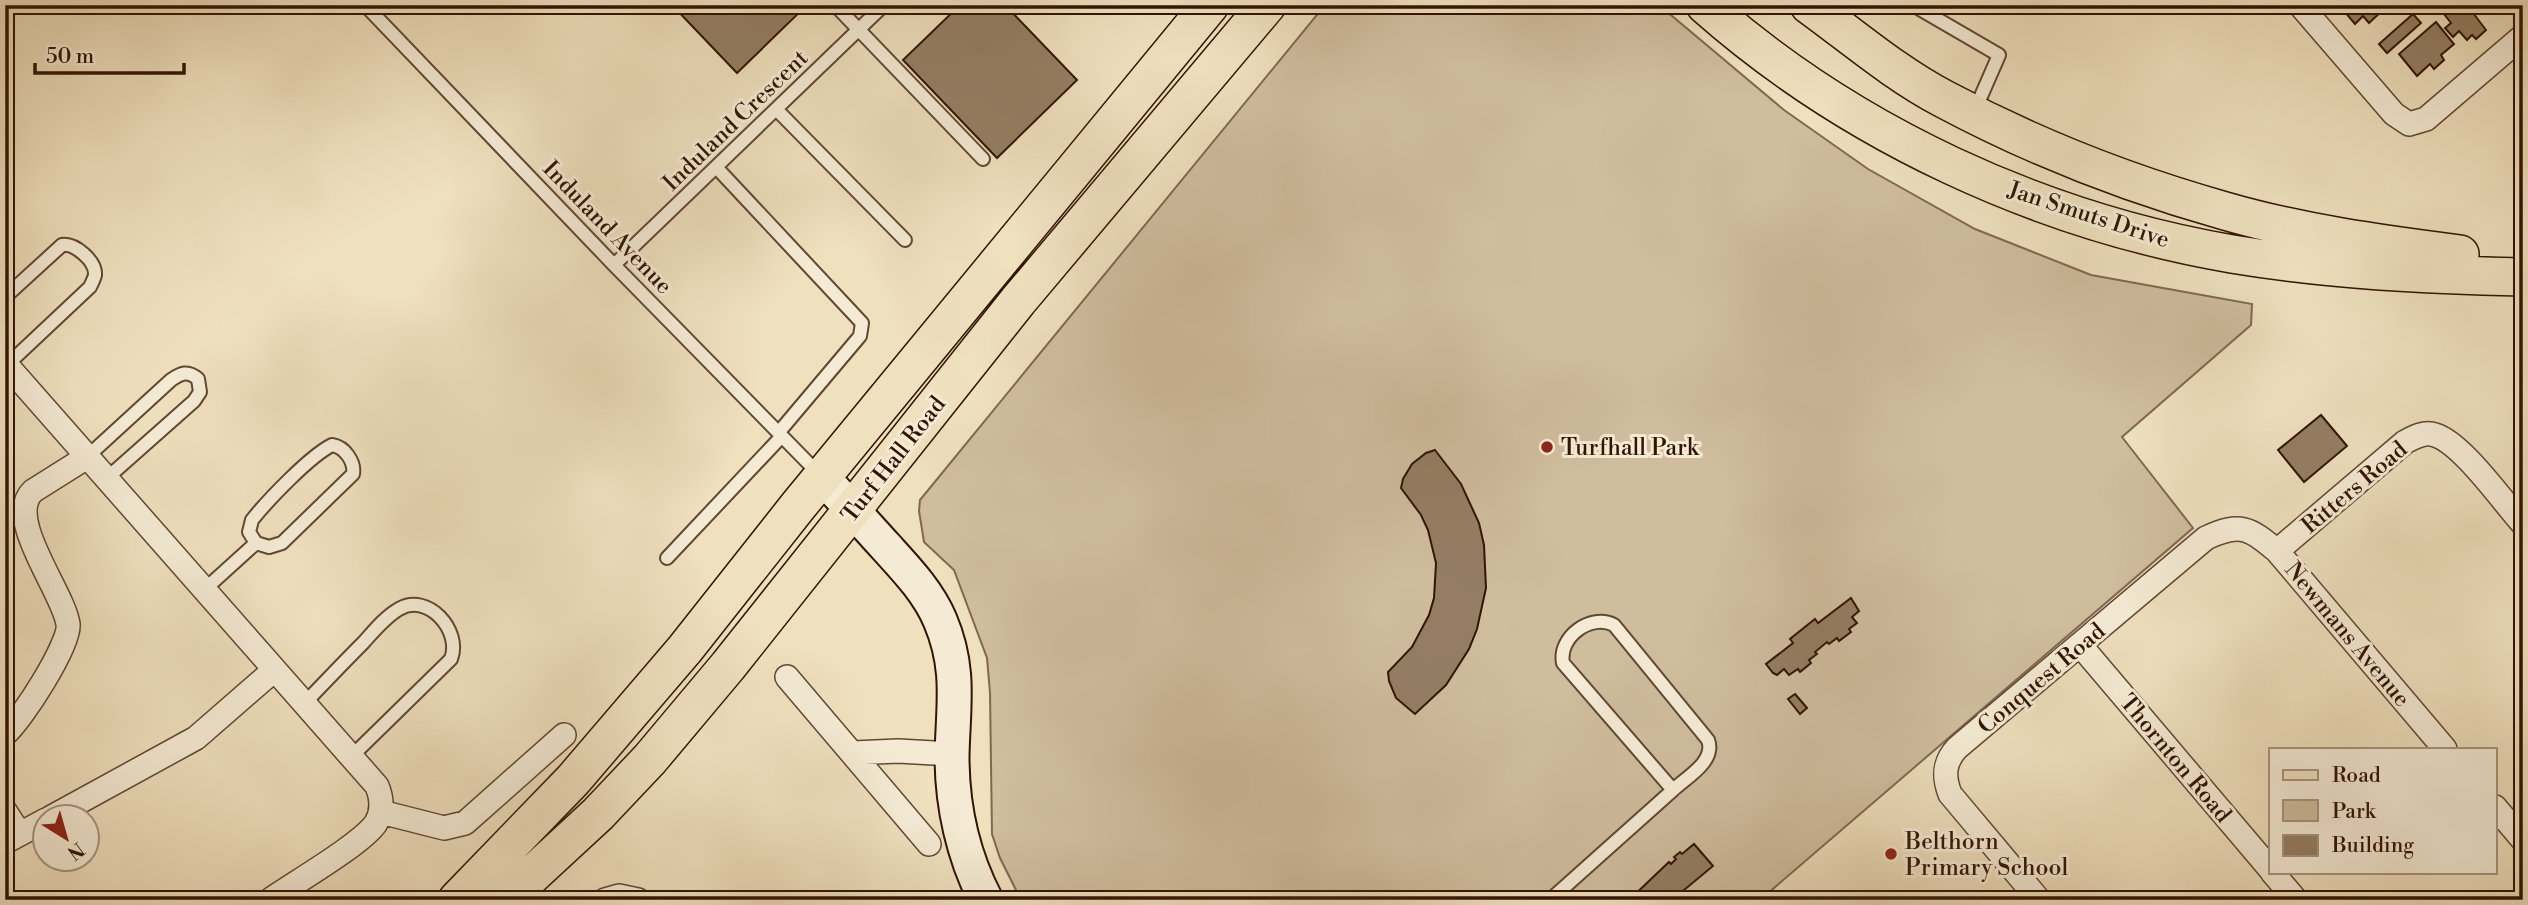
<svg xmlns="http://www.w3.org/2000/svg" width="2528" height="905" viewBox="0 0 2528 905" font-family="'Libre Bodoni',serif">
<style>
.green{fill:#cfbd9e;stroke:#806850;stroke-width:2}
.building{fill:#947e64;stroke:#321403;stroke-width:2}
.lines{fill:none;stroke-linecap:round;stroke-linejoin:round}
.lane-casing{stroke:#614732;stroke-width:16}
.street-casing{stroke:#614732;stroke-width:26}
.secondary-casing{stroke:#321403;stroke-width:37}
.primary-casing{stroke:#321403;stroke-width:40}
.lane{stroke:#f5ebd5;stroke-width:12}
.street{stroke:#f5ebd5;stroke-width:23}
.secondary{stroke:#f5ebd5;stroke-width:33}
.primary{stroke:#efe0be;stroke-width:37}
.poi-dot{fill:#8f2418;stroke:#f5ebd5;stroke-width:2.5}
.labels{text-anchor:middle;stroke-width:6;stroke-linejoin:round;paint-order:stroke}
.street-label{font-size:23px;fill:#321403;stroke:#f5ebd5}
.poi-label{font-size:23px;fill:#321403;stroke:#f5ebd5;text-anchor:start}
</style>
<rect width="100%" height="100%" fill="#efe0be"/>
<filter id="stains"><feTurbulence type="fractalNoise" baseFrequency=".00286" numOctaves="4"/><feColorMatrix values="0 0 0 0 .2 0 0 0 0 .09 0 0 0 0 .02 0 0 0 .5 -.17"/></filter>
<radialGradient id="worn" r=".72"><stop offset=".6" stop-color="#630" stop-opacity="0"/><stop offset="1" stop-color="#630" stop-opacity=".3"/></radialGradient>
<!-- green -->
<path class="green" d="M1325 5H1659L1784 110 1868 169 1975 229 2091 275 2252 304 2251 325 2122 437 2193 528 1760 900H1021L1000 858 992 834 990 693 987 658 954 570 924 542 919 511 920 500Z"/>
<!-- building -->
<path class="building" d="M672 5H807L737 73Z
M960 5H1005L1077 80 997 158 903 60Z
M2339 5H2379L2383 10 2369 23 2363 16 2355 24Z
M2437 5H2467L2486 30 2476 39 2472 35 2467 40 2459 31 2453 37 2445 28 2451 23Z
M2413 14 2421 23 2387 53 2379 44Z
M2436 22 2454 44 2441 55 2444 60 2434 69 2430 64 2417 76 2399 54Z
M2321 415 2347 446 2304 482 2278 450Z
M1435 450 1461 484 1479 523 1484 545 1486 588 1477 629 1469 649 1446 685 1415 714 1396 698 1389 681 1388 672 1412 647 1429 615 1434 598 1436 563 1428 530 1421 515 1401 488 1403 479 1412 464 1426 453Z
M1851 598 1859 611 1852 617 1857 623 1849 629 1851 632 1839 641 1837 638 1829 644 1827 642 1815 652 1817 654 1809 660 1811 663 1800 672 1798 669 1789 675 1784 669 1777 675 1773 673 1766 664 1793 643 1790 639 1815 619 1818 623Z
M1795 694 1807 708 1800 714 1788 699Z
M1694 844 1713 866 1672 900H1629L1669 862 1671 864 1676 859 1674 857 1680 852 1682 854Z"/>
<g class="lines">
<!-- lane casing -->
<g class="lane-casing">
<path id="lane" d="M365 5 614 265 819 474
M835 5 983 159
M1913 5 1999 55 1975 110
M776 109 905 240
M716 167 862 323 860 336 779 432
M614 265 884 5
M5 297 62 245C75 243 96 261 95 275 94 279 92 283 90 287L7 365
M332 445C345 447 355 462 353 474L282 543 269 547 256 543 249 532 252 520C268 500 310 456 332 445Z
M87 457 171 380C181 373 188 370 198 379L200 392 194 401 106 479
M667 558 782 436
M203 591 256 543
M303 705C323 684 343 663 363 643 374 631 385 617 399 609 428 592 462 631 451 659L352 756
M1550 900 1673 790 1563 663C1558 637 1591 613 1614 625L1708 740C1716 761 1687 777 1673 790"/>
</g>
<!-- street casing -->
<g class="street-casing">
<path id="street" d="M2300 5 2394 114 2409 124 2426 119 2523 36
M5 363 377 786C382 798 383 811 376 823 362 844 294 883 270 900
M2277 551 2405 442C2414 437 2425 431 2435 435 2462 443 2503 502 2523 524
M2081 646 2271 870
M787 677 929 844
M5 734C21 721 71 643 68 624 63 591 4 518 33 491L87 457
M853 753 898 751 952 754
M2495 807 2523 840
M5 811 20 834
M381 812 444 828 465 823 564 735
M50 818 196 738 273 671
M5 842 46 820
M2272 872 2296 900
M605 900 619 896 638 900
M2039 900 1950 794C1943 776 1944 762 1957 748L2206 538C2241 522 2249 528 2277 551L2445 749"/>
</g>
<!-- secondary casing -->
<g class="secondary-casing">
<path id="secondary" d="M822 477C844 500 865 524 887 548 907 570 928 592 940 620 961 669 953 706 952 756 952 805 963 856 986 900"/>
</g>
<!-- primary casing -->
<g class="primary-casing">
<path id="primary" d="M1705 5C1851 134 2040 221 2232 254 2328 270 2426 275 2523 277
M1809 5C1853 37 1896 74 1944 99 2032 146 2129 184 2225 211 2301 233 2381 244 2460 254
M457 900 573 780 685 649 798 506 1210 5
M505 900 598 814 650 759 728 666 1018 301 1267 5"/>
</g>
<!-- lane -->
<use href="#lane" class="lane"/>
<!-- street -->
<use href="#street" class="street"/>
<!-- secondary -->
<use href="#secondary" class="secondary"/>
<!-- primary -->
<use href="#primary" class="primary"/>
</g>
<!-- markers -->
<g class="poi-dot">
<circle cx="1547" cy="447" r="7"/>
<circle cx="1891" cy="854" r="7"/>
</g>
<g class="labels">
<!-- street labels -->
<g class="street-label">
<text transform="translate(735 120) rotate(-44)" y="8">Induland Crescent</text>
<text transform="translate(2089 214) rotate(18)" y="8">Jan Smuts Drive</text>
<text transform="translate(608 227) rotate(46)" y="8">Induland Avenue</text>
<text transform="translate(893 459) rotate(-52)" y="8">Turf Hall Road</text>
<text transform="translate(2354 487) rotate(-40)" y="8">Ritters Road</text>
<text transform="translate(2348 634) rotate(50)" y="8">Newmans Avenue</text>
<text transform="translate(2041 678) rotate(-40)" y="8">Conquest Road</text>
<text transform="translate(2176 758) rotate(50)" y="8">Thornton Road</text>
</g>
<!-- poi labels -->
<g class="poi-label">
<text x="1561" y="455">Turfhall Park</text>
<text x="1905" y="849">Belthorn<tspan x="1905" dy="26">Primary School</tspan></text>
</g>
</g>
<!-- margin -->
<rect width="2528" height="905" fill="none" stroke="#efe0be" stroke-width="28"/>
<rect x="7" y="7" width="2514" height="891" fill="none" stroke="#321403" stroke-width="3.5"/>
<rect x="14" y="14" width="2500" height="877" fill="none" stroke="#321403" stroke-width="2"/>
<!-- legend -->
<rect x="2269" y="748" width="228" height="126" fill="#f5ebd5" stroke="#a79581" stroke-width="2"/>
<rect x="2283" y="770" width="35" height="10" fill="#efe0be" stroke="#a79581" stroke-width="2"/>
<text x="2332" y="782" font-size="21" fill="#321403">Road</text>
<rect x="2283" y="800" width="35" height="21" fill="#cfbd9e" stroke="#a79581" stroke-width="2"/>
<text x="2332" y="818" font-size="21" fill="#321403">Park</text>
<rect x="2283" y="835" width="35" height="21" fill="#947e64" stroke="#a79581" stroke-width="2"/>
<text x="2332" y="852" font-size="21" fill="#321403">Building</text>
<!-- north arrow -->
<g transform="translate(66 838) rotate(143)"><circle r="33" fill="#f5ebd5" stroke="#a79581" stroke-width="2"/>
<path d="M0-5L12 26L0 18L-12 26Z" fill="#8f2418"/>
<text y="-10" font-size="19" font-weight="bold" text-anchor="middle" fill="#321403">N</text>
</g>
<!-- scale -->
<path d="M35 63v10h149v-10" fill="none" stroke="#321403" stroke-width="3.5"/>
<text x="46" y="63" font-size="21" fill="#321403" stroke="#f5ebd5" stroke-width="5" paint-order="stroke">50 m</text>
<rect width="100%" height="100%" filter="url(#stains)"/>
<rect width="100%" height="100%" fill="url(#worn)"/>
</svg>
